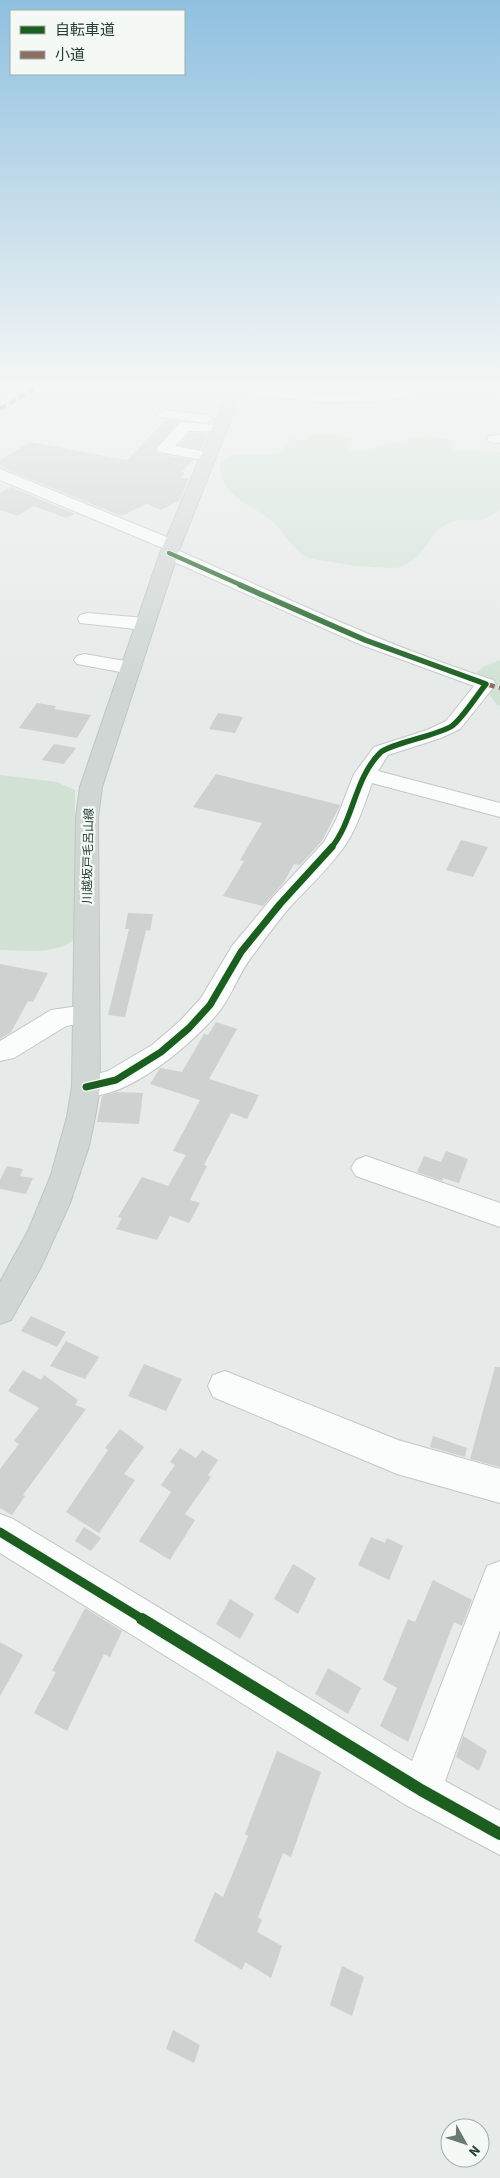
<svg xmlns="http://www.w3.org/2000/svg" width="500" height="2178" viewBox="0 0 500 2178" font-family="'Source Sans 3','Noto Sans JP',sans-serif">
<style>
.green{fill:#d1e2d5}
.building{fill:#cdd1cf}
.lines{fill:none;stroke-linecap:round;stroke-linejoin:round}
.minor-casing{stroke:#c3c7c5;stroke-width:2}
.major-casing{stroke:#bec6c3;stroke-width:2}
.minor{fill:#fbfcfc;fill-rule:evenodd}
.major{fill:#cfd6d3;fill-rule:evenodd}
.quiet-far1{stroke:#8d6e63;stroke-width:4;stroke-dasharray:7 4;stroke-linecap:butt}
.quiet{stroke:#8d6e63;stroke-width:4.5;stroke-dasharray:9 4.5;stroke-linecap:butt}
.cycleway-far4-casing{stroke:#f4f9f6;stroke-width:6}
.cycleway-far3-casing{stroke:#f4f9f6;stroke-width:8}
.cycleway-far2-casing{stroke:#f4f9f6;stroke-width:10}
.cycleway-far1-casing{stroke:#f4f9f6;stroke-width:12}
.cycleway-casing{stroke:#f4f9f6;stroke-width:15}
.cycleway-far4{stroke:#1b5e20;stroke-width:4.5}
.cycleway-far3{stroke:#1b5e20;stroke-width:5.5}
.cycleway-far2{stroke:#1b5e20;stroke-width:7}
.cycleway-far1{stroke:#1b5e20;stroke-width:9}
.cycleway{stroke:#1b5e20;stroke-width:12}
.labels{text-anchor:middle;stroke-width:4.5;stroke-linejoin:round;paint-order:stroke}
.street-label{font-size:12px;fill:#253d35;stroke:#f4f9f6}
</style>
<rect width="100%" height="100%" fill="#e6eae8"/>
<!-- green -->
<path class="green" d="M315 433 350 437 353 442 348 451H360L426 436 450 439 453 444 452 450 500 452V509C478 529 468 514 447 524 433 530 428 545 419 555 415 560 405 564 400 567 390 571 309 561 302 555 288 542 279 524 262 514 243 502 216 489 221 462L234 454H278L291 439 305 440Z
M500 660V706L497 705 475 675 483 667Z
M0 775 57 782 75 790V825L79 841 75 939C52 956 27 950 0 950Z"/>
<!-- building -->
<path class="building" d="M170 420 179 421 155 450 159 454 193 460 181 472 185 473 180 478H189L180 500 161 510 147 504 121 516 0 467V460L30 442 127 460 164 422Z
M190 433H208L201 449 179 445Z
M11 487 75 514 66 518 34 506 17 516 0 510V493Z
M37 703 56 706 54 709 91 715 77 738 19 728Z
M218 713 243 717 235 733 209 729Z
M54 744 76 748 64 764 42 760Z
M216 774 340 805 322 841 300 865 294 864 284 882 263 906 223 896 244 861 240 860 262 823 193 807Z
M461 840 488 847 473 877 446 870Z
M128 913 153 914 150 931 146 930 125 1017 108 1015 129 929H125Z
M0 964 48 973 33 1002 28 1001 11 1032 0 1039Z
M216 1022 237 1029 209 1079 259 1095 247 1119 231 1113 204 1165 207 1166 190 1200 200 1203 189 1223 170 1216 157 1240 116 1229 122 1218 118 1217 142 1177 168 1186 186 1155 173 1151 200 1100 150 1084 160 1068 182 1072 204 1034 208 1035Z
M117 1092 143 1093 139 1124 97 1122 102 1096Z
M446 1151 468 1159 459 1183 443 1178 442 1181 417 1172 424 1156 441 1162Z
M7 1166 23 1169 20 1176 33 1178 26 1194 0 1189V1180Z
M31 1316 66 1332 57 1347 21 1331Z
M66 1341 99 1357 85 1379 50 1366Z
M144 1364 182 1379 166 1411 128 1396Z
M495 1367H500V1467L470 1459Z
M23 1370 41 1380 44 1375 78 1400 75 1405 86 1409 23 1495 25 1496 12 1515 0 1508V1469L19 1444 14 1441 39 1408 8 1391Z
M120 1429 144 1447 124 1474 135 1480 99 1533 66 1512 108 1450 105 1448Z
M433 1436 467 1448 465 1457 430 1447Z
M180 1448 196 1458 202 1450 218 1460 208 1475 211 1477 185 1514 195 1520 170 1560 139 1541 171 1492 161 1485 175 1465 170 1462Z
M84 1527 101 1538 91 1551 75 1541Z
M371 1537 385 1543 387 1538 403 1546 389 1580 358 1565Z
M293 1564 316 1578 298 1614 274 1599Z
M433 1580 472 1600 462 1626 454 1622 408 1742 380 1726 397 1688 383 1680 408 1619 415 1622Z
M230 1599 254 1614 240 1639 216 1624Z
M85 1608 122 1631 110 1657 104 1654 67 1731 34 1713 56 1672 52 1671Z
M0 1642 23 1655 0 1696Z
M328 1668 361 1688 348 1714 315 1694Z
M463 1736 487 1751 479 1771 456 1757Z
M277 1751 321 1772 291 1857 283 1853 258 1917 262 1920 257 1932 282 1946 271 1978 245 1962 242 1970 194 1941 215 1892 223 1897 248 1836 245 1834Z
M342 1966 364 1977 352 2016 330 2005Z
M173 2030 200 2045 194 2063 166 2049Z"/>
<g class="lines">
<!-- minor casing -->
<g class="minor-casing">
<path id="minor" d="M437 381H463L461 384 384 401 323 402 235 393 228 389 235 385 323 394 384 393Z
M486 381H500V390Z
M164 410 206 415 213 419 206 423 159 417 157 414Z
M185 422 224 426 226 429 224 432 189 431 175 446 213 453 216 456 213 459 208 461 159 452 156 449 159 446 180 423Z
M500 435V443L489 442 487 439 489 436Z
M0 469 179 542 181 546 177 550C282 596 384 645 493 680L496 684 460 729 441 738 388 755 378 771 500 803V817L372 783C364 805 356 832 341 851 326 871 307 889 290 907 277 922 265 939 253 955 239 972 232 996 218 1013 192 1044 119 1108 76 1094L72 1087 76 1080 108 1071 152 1045 180 1021 201 998 232 946 272 898 324 842 336 820 354 774 374 747 427 730 446 721 474 686 359 644 163 557 160 553 165 549 0 480Z
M87 613 145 618 152 620 154 624 152 628 145 630 80 623 78 619 80 615Z
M84 654 131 662 138 664 141 668 138 672 131 674 77 664 74 660 77 656Z
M86 1005 95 1007 99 1014 95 1021 66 1026 14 1058 0 1061V1041L51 1010Z
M366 1156 500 1203V1227L356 1176 351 1168 356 1160Z
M225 1371 398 1440 500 1469V1503L397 1474 213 1397 208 1386 213 1375Z
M0 1514 13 1519 412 1761 487 1566 500 1561V1630L445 1781 500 1811V1855L406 1805 0 1553Z"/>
</g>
<!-- major casing -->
<g class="major-casing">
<path id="major" d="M232 381H246L178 553 102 787 98 817 100 1087 95 1117 89 1146 70 1203 41 1267 11 1320 0 1324V1282L29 1229 51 1175 67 1117 72 1087 76 817 80 787 160 553Z"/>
</g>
<!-- minor -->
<use href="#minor" class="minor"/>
<!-- major -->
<use href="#major" class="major"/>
<!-- quiet-far1 -->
<path class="quiet-far1" d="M0 409 47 381"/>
<!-- quiet -->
<path class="quiet" d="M486 684 500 688"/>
<!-- cycleway-far4 casing -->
<g class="cycleway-far4-casing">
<path id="cycleway-far4" d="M169 553 243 586"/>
</g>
<!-- cycleway-far3 casing -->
<g class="cycleway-far3-casing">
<path id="cycleway-far3" d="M240 585 365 640 486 684C477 695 463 718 452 726 436 736 388 744 380 753 354 779 354 820 331 848"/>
</g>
<!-- cycleway-far2 casing -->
<g class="cycleway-far2-casing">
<path id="cycleway-far2" d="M86 1087 116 1080 161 1052 189 1028 210 1005 241 952 280 904 332 847"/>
</g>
<!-- cycleway-far1 casing -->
<g class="cycleway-far1-casing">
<path id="cycleway-far1" d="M0 1532 144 1620"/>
</g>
<!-- cycleway casing -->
<g class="cycleway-casing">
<path id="cycleway" d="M142 1619 421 1790 500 1834"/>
</g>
<!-- cycleway-far4 -->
<use href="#cycleway-far4" class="cycleway-far4"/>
<!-- cycleway-far3 -->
<use href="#cycleway-far3" class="cycleway-far3"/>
<!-- cycleway-far2 -->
<use href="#cycleway-far2" class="cycleway-far2"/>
<!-- cycleway-far1 -->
<use href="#cycleway-far1" class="cycleway-far1"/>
<!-- cycleway -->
<use href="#cycleway" class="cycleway"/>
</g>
<!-- sky -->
<linearGradient id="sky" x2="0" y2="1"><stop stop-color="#8fc0e0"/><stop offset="0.56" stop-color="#f4f6f5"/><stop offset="1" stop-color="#f4f6f5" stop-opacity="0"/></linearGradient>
<rect width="500" height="686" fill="url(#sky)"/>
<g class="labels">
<!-- street labels -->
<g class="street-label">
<text transform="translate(88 856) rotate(-89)" y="4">川越坂戸毛呂山線</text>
</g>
</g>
<!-- legend -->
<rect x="10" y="10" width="175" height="65" fill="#f4f9f6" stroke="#a1aea9"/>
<rect x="20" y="26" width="25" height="8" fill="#1b5e20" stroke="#a1aea9"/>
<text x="55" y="35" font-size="15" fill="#253d35">自転車道</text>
<rect x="20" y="51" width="25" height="8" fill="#8d6e63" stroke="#a1aea9"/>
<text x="55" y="60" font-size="15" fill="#253d35">小道</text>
<!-- north arrow -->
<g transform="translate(465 2143) rotate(130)"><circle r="24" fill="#f4f9f6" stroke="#a1aea9"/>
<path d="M0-4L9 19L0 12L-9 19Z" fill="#697a74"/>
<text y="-8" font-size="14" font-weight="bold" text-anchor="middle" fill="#253d35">N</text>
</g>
</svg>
